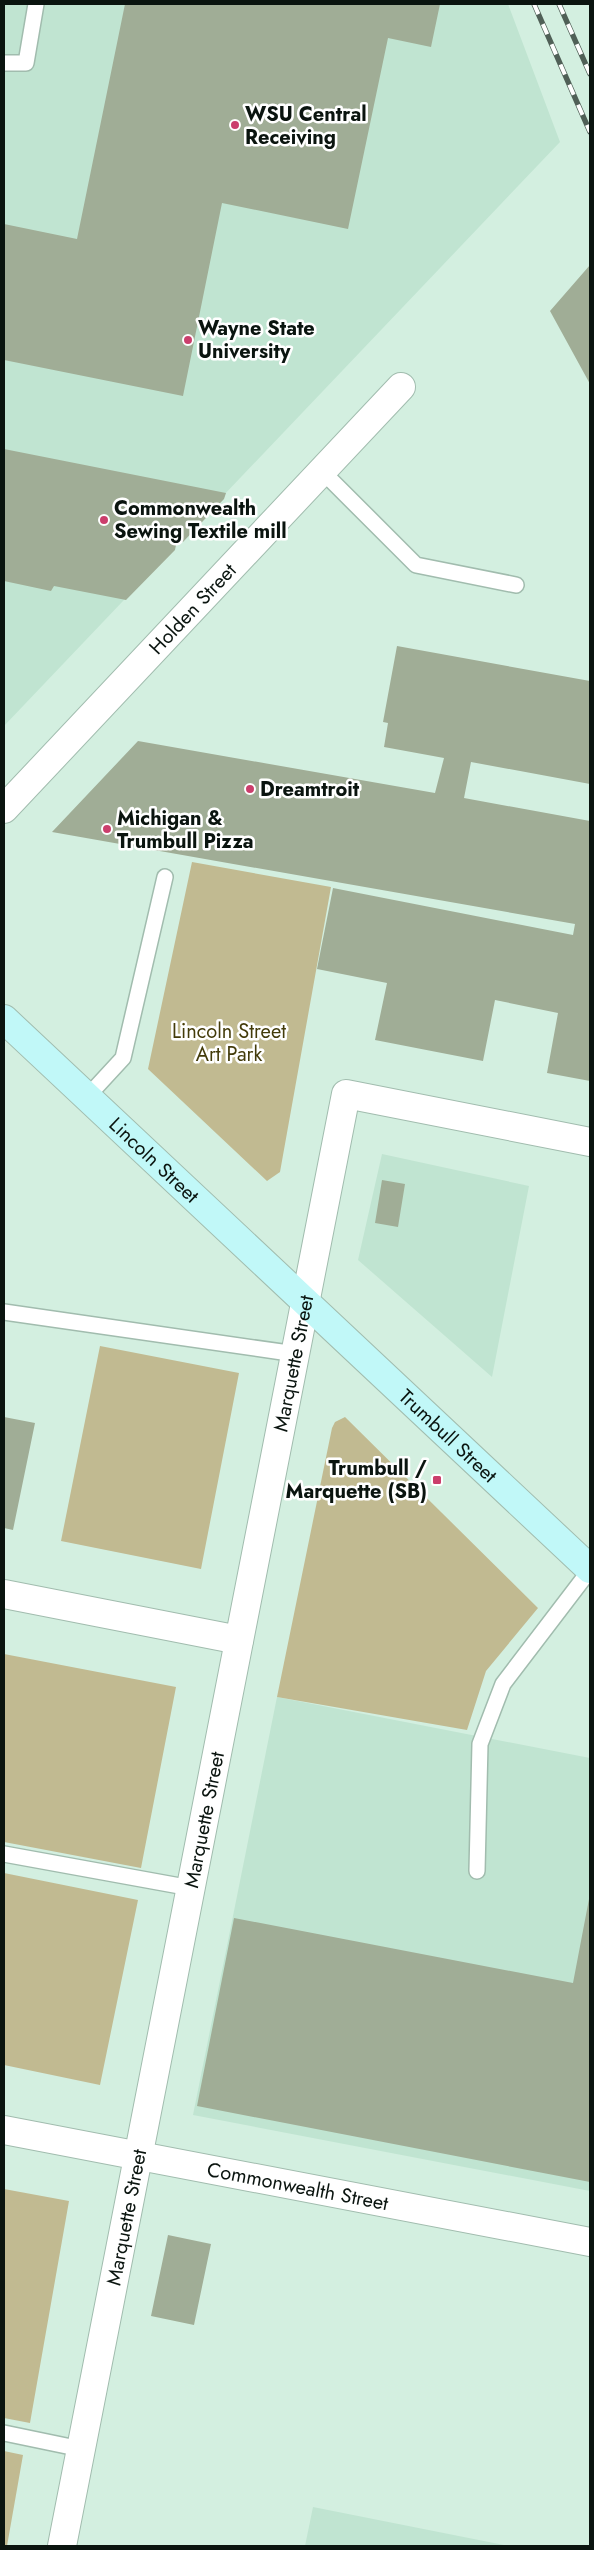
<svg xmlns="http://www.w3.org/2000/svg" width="594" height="2550" viewBox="0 0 594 2550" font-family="Jost,sans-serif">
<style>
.built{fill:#c0e4d1}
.green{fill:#c1ba91}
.building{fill:#a0ad96}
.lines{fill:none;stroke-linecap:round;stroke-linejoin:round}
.lane-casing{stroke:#a1bcae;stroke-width:18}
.street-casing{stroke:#a1bcae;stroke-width:30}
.secondary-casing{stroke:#a1bcae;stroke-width:30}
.lane{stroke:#fff;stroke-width:15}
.street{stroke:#fff;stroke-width:28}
.secondary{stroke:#c1f8f8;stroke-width:28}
.rail-casing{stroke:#506057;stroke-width:5.5}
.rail{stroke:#fff;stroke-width:4;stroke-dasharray:11;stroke-linecap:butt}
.poi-dot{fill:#cb3e6c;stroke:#fff;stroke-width:2}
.labels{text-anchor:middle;stroke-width:5;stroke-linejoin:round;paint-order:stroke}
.poi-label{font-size:20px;font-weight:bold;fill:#0a140f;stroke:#fff;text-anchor:start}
.street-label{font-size:20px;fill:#0a140f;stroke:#fff}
.park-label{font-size:20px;fill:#433b0a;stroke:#fff}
</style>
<rect width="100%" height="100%" fill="#d3efe0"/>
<!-- built -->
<path class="built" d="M4 4H508L560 142 4 726Z
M382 1154 529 1186 492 1377 358 1260Z
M277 1697 590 1758V2191L193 2115Z
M313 2507 509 2546H305Z"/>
<!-- green -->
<path class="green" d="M192 862 331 887 280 1172 267 1181 148 1069Z
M100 1346 239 1373 201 1569 61 1541Z
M345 1417 538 1608 486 1671 467 1730 277 1697 332 1428 335 1422Z
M4 1654 176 1687 141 1868 4 1842Z
M4 1873 138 1900 100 2085 4 2065Z
M4 2189 69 2201 30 2423 4 2418Z
M4 2451 23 2455 7 2546H4Z"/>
<!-- building -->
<path class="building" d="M125 4H440L431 47 388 38 348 229 222 203 183 396 4 360V224L77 239Z
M590 265V384L550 311Z
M4 449 226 493 224 499 183 542 177 540 175 550 126 600 54 586 51 591 4 581Z
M397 646 590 681V784L471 762 464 798 590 821V1081L547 1073 558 1013 495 1000 483 1061 375 1040 387 983 317 969 333 888 573 935 575 924 52 832 138 741 435 793 444 758 384 747 388 723 383 722Z
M382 1180 405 1184 398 1227 375 1223Z
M4 1417 35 1423 13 1530 4 1528Z
M589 1899 590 2182 197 2106 234 1918 573 1983Z
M168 2235 211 2244 194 2325 151 2316Z"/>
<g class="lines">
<!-- lane casing -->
<g class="lane-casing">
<path id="lane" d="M4 63H26L36 4
M322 471 416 565 516 585
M87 1097 123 1058 165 877
M4 1312 296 1354
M4 1854 191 1888
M477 1871 480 1744 503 1684 590 1570
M4 2433 81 2449"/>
</g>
<!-- street casing -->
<g class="street-casing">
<g id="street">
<path id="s1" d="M4 809 401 387"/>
<path d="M4 1594 239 1640"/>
<path id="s2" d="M4 2130 590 2242"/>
<path id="s3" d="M62 2546 346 1094 590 1142"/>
</g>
</g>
<!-- secondary casing -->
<g class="secondary-casing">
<g id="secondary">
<path id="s4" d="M4 1019 590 1569"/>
</g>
</g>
<!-- lane -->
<use href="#lane" class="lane"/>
<!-- street -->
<use href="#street" class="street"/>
<!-- secondary -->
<use href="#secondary" class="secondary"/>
<!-- rail casing -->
<g class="rail-casing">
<path id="rail" d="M534 4 590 132
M559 4 590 74"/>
</g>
<!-- rail -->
<use href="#rail" class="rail"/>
</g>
<!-- markers -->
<g class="poi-dot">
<circle cx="235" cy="125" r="5"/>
<circle cx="188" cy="340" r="5"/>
<circle cx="104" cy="520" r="5"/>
<circle cx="250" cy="789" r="5"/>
<circle cx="107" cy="829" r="5"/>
<rect x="432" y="1475" width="10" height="10" rx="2.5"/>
</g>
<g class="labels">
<!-- poi labels -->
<g class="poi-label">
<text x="245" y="121">WSU Central<tspan x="245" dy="23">Receiving</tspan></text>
<text x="198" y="335">Wayne State<tspan x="198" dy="23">University</tspan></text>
<text x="114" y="515">Commonwealth<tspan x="114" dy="23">Sewing Textile mill</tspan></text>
<text x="260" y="796">Dreamtroit</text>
<text x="117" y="825">Michigan &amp;<tspan x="117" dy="23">Trumbull Pizza</tspan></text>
<text x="427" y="1475" text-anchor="end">Trumbull /<tspan x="427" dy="23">Marquette (SB)</tspan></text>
</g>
<!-- street labels -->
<g class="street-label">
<text dy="7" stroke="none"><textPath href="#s1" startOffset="275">Holden Street</textPath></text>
<text dy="7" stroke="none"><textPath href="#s4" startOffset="206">Lincoln Street</textPath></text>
<text dy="7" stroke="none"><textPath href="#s3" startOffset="1205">Marquette Street</textPath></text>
<text dy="7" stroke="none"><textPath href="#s4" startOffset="609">Trumbull Street</textPath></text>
<text dy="7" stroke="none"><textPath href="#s3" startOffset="740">Marquette Street</textPath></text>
<text dy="7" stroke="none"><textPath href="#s2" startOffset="299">Commonwealth Street</textPath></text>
<text dy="7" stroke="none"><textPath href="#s3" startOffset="335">Marquette Street</textPath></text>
</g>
<!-- park labels -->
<g class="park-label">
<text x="229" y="1038">Lincoln Street<tspan x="229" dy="23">Art Park</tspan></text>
</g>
</g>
<!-- border -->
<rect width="594" height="2550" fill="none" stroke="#0a140f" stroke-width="10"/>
</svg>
